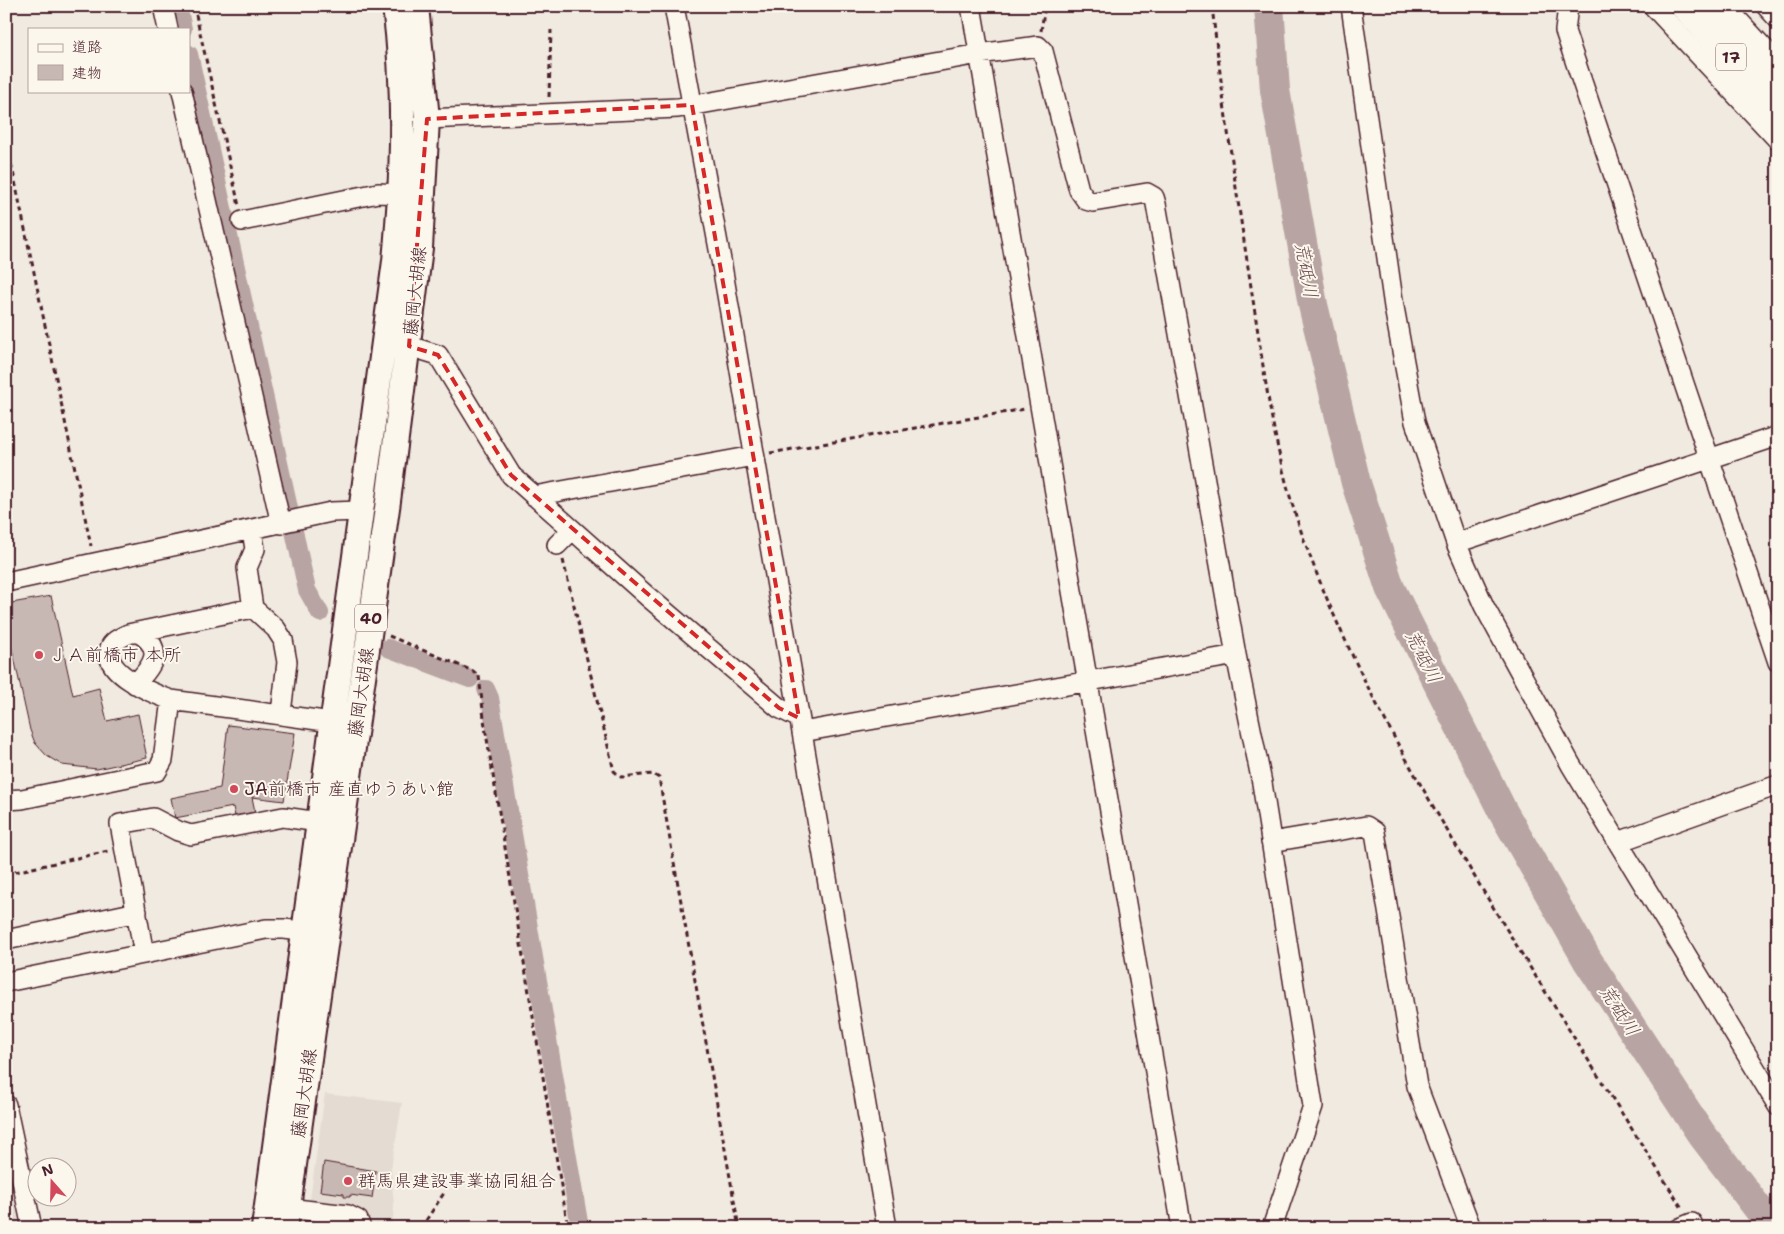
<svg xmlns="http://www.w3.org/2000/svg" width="1784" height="1234" viewBox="0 0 1784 1234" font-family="'Shantell Sans','Klee One',sans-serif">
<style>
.built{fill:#e4dbd2}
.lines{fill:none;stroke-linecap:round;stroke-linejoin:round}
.canal{stroke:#b8a4a2;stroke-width:18}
.river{stroke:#b8a4a2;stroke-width:30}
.building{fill:#c8b8b3;stroke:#4a1f2b}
.minor-casing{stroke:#4a1f2b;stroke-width:22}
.major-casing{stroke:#4a1f2b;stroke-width:28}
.highway-casing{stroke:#4a1f2b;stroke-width:31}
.path{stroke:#4a1f2b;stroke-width:3;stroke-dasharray:5 4;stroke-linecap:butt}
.minor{stroke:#fbf7ec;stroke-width:19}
.major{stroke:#fbf7ec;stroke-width:24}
.highway{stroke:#fbf7ec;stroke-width:28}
.marked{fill:none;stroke:#d62828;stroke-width:4;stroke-dasharray:10 6;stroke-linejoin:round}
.poi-dot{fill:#d1495b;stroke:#fbf7ec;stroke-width:2}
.labels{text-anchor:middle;stroke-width:4;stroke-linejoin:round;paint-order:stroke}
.shield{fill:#fbf7ec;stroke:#7f6065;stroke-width:1}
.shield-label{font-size:16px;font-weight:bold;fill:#4a1f2b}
.street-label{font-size:18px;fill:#4a1f2b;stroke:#fbf7ec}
.poi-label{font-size:18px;fill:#4a1f2b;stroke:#fbf7ec;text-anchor:start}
.water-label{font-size:19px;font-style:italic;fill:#704e55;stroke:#fbf7ec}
</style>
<rect width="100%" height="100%" fill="#f0eae0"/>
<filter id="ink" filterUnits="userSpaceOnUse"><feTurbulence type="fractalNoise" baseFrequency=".02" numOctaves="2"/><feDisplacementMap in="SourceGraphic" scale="10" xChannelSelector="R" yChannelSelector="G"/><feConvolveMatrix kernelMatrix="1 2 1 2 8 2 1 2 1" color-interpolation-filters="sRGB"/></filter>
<g filter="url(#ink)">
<!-- built -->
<path class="built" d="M325 1094 402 1103 391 1169 394 1206 392 1228H306Z
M6 1165 20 1228H6Z"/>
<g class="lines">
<!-- canal -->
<path class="canal" d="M178 6 183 29
M189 54 307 590 320 613
M388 648 470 679
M486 689 490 698 580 1228"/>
<!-- river -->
<path class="river" d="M1269 6 1275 90 1313 305 1356 483 1390 588 1503 812 1588 961 1700 1132 1773 1228"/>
</g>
<!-- building -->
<path class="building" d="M51 596 73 695 99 688 107 721 138 714 147 758 97 769 62 765 47 756 35 743 30 730 6 621V604Z
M228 725 295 733 284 801 252 797 255 812 235 816 233 807 175 818 171 798 220 788Z
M324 1162 376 1171 372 1198 350 1195V1197H344V1194L320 1191Z"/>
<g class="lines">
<!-- minor casing -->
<g class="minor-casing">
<path id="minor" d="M163 6 168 29
M674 6 721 260 887 1228
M971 6 1182 1228
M1351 6 1394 307 1415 422 1456 543 1484 606 1571 765 1778 1106
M1568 6 1565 31 1778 662
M1653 6 1778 140
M1766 6 1778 19
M182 91 281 524
M427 119 678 108 979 54 1038 46 1043 51 1079 190 1086 200 1093 202 1147 193 1154 197 1156 204 1236 655 1262 783 1313 1106 1272 1228
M242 221 378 193 401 194
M409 346 438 355 511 475 647 596 779 708 799 718
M534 496 754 456
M252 531 255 549 247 568 253 608 276 629 283 640 287 662 281 713
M1456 543 1778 436
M557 545 572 530
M6 582 331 512 360 511
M253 608 128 634C122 637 112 641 110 648 102 673 154 694 171 700L332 722
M135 684C153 666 166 648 137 632
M802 732 1236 655
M6 800 22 799 157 771 163 760 171 700
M1271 842 1366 826 1375 832 1417 1086 1471 1228
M1618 842 1778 785
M6 940 137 912
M144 954 120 824 153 818 178 831 191 835 283 817 319 822
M6 982 266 929H284L318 933
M6 1105 32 1228
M287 1208 348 1215 358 1220 361 1228
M1680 1228 1692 1223"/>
</g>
<!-- major casing -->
<g class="major-casing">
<path id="major" d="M264 1228 395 261C403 173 406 95 395 6
M285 1228 388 501 420 248 427 119 416 6"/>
</g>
<!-- highway casing -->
<g class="highway-casing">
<path id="highway" d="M1685 6 1778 108
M1719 6 1778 70"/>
</g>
<!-- path -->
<path class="path" d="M194 6 239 206
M1212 6C1223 105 1238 202 1253 300 1264 371 1273 444 1295 513 1337 643 1406 762 1476 879 1543 990 1613 1099 1682 1208
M1041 31 1045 6
M549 97 551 30
M6 138 91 546
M770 453 1025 409
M563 560 614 771 621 777 653 774 659 778 739 1228
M389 636 473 671 479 676 485 727 568 1228
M6 874 108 851
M421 1228 444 1193"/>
<!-- minor -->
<use href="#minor" class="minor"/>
<!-- major -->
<use href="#major" class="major"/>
<!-- highway -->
<use href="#highway" class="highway"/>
</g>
</g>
<!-- marked area -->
<path class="marked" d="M692 105 799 718 779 708 511 475 438 355 409 346 427 119Z"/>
<!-- markers -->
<g class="poi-dot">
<circle cx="39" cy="655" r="5"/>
<circle cx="234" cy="789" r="5"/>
<circle cx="348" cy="1181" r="5"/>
</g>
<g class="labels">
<!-- shield labels -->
<g class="shield">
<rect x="1716" y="43.5" width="30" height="27" rx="4"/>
<rect x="355" y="604.5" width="32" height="27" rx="4"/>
</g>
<g class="shield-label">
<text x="1731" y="63">17</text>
<text x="371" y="624">40</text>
</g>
<!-- street labels -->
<g class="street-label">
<text transform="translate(415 291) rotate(-84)" y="6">藤岡大胡線</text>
<text transform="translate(361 692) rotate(-82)" y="6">藤岡大胡線</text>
<text transform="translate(304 1093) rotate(-82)" y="6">藤岡大胡線</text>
</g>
<!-- poi labels -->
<g class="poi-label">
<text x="49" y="661">ＪＡ前橋市 本所</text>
<text x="244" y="795">JA前橋市 産直ゆうあい館</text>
<text x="358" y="1187">群馬県建設事業協同組合</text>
</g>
<!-- water labels -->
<g class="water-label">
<text transform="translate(1307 270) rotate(80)" y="7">荒砥川</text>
<text transform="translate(1424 656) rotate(63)" y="7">荒砥川</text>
<text transform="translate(1620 1010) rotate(57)" y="7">荒砥川</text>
</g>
</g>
<!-- margin -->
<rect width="1784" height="1234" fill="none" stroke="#fbf7ec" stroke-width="25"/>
<rect x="12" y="12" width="1759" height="1209" fill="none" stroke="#4a1f2b" stroke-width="2" filter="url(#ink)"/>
<!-- legend -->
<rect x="28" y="28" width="162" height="65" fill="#fbf7ec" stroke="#b4a19f"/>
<rect x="38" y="44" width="25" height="8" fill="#fbf7ec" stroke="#b4a19f"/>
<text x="72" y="52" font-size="15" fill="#4a1f2b">道路</text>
<rect x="38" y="65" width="25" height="15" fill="#c8b8b3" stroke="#b4a19f"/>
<text x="72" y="78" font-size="15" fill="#4a1f2b">建物</text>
<!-- north arrow -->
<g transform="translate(52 1182) rotate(340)"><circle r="24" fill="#fbf7ec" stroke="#b4a19f"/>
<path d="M0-4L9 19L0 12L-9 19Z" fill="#d1495b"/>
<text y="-8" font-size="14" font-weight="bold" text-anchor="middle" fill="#4a1f2b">N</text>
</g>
</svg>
